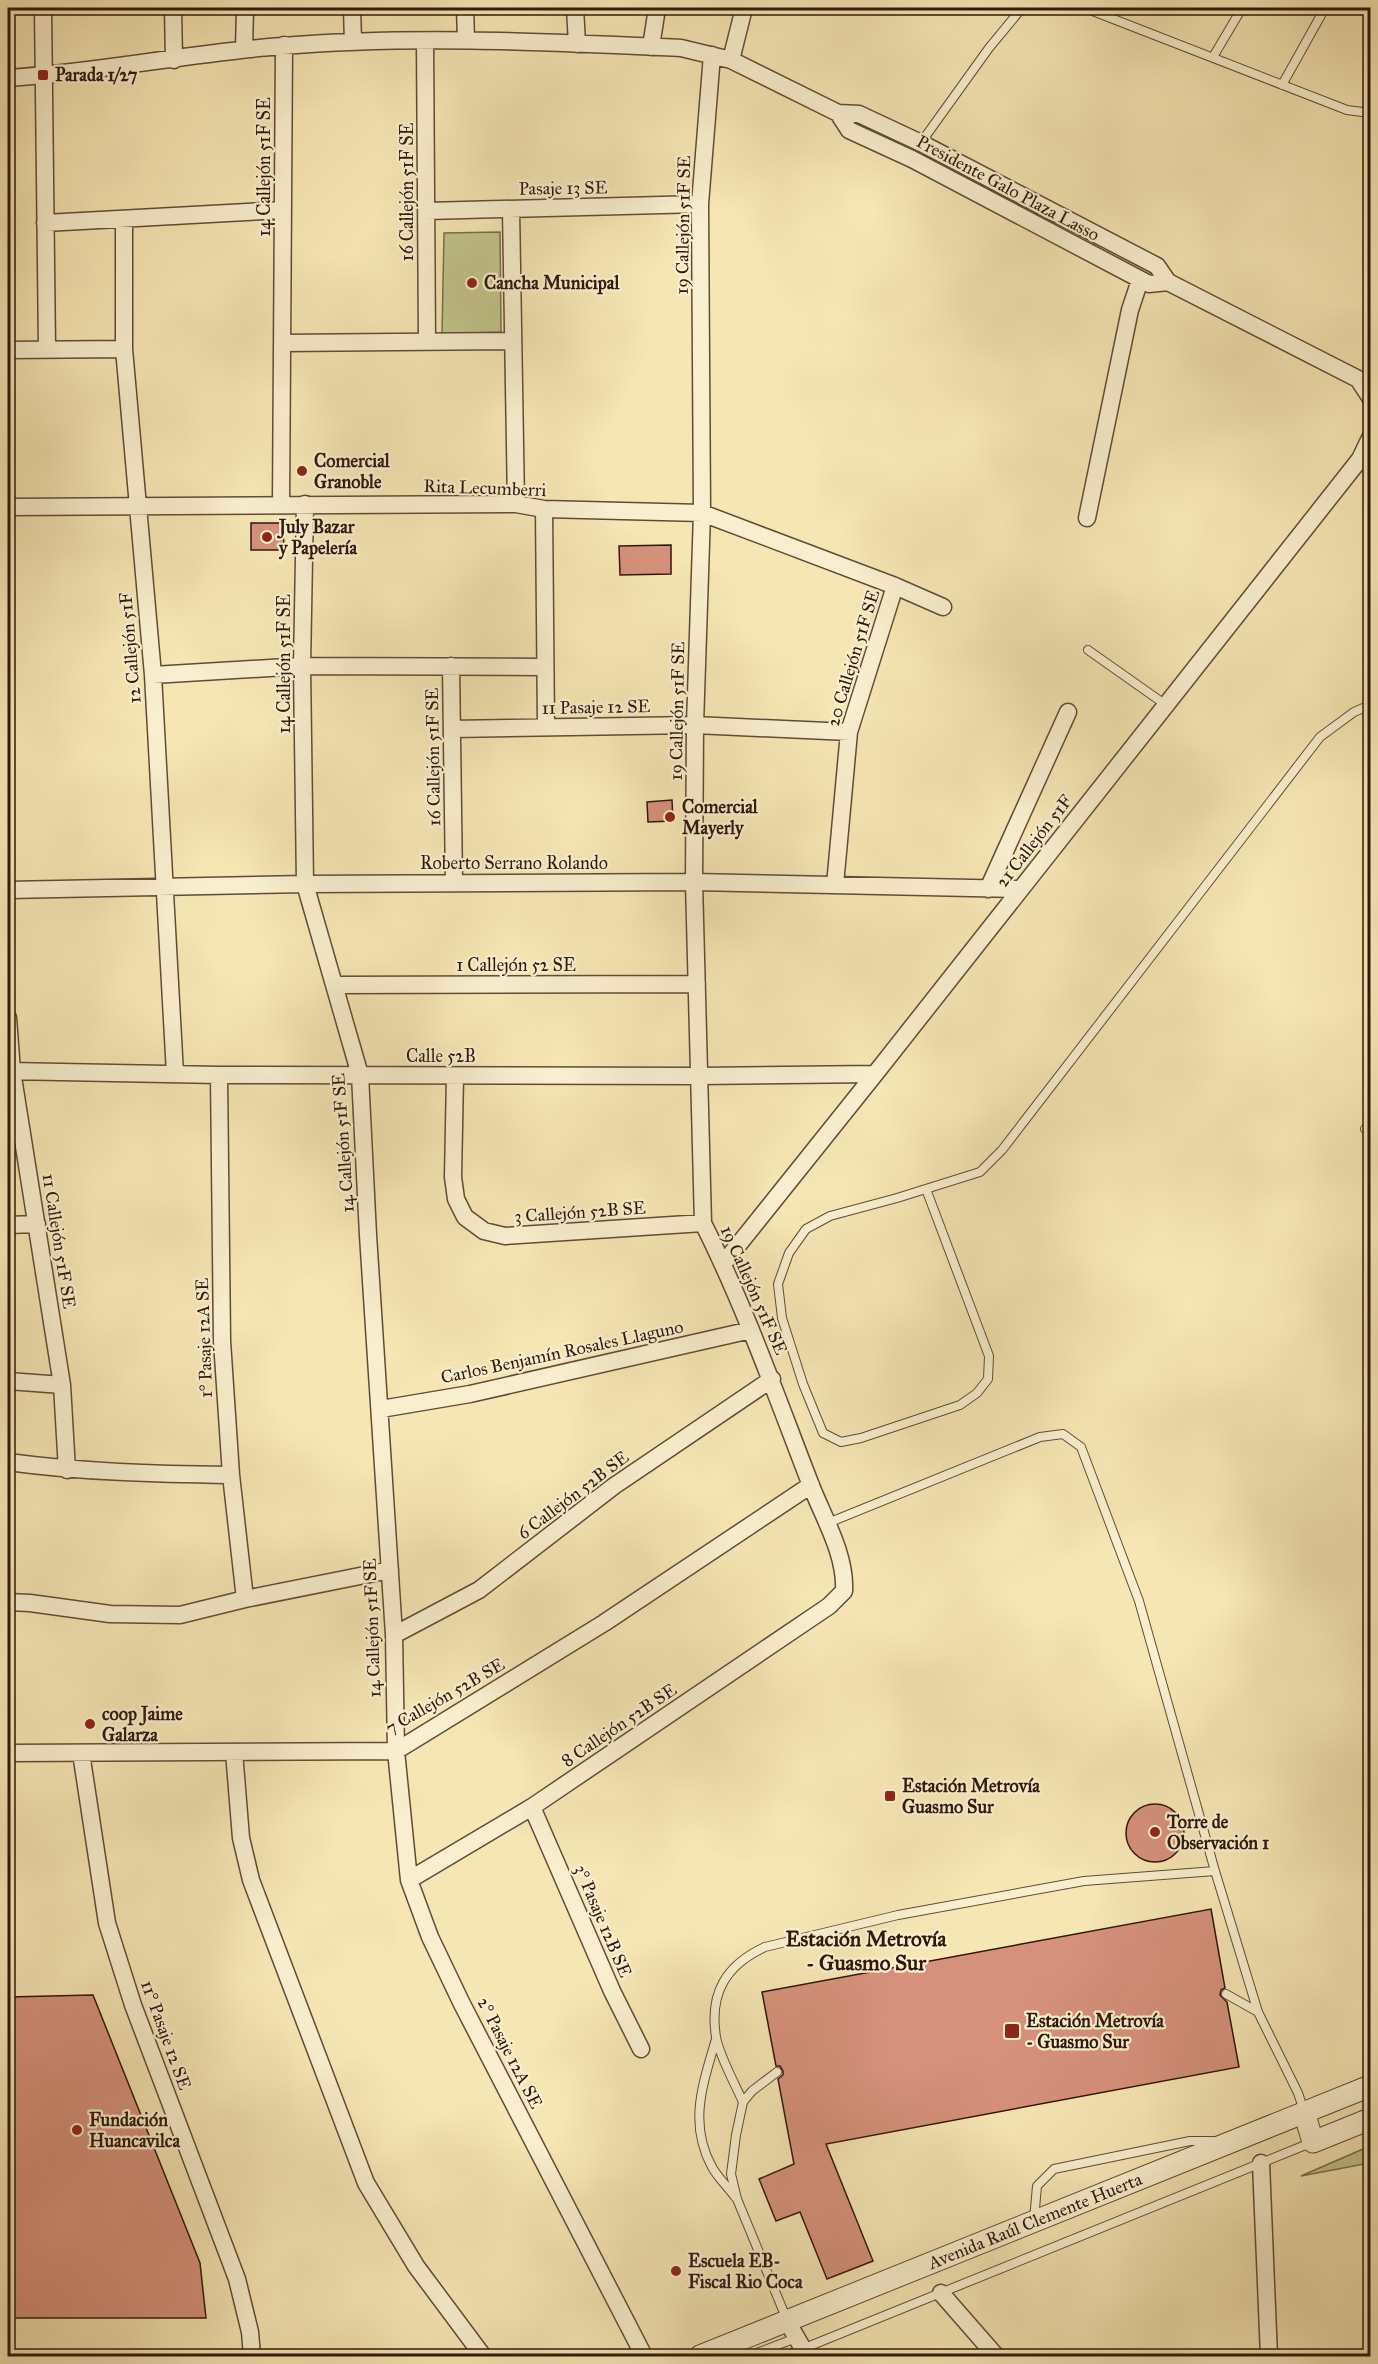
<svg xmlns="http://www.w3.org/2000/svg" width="1378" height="2364" viewBox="0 0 1378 2364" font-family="'IM FELL Great Primer',serif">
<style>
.green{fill:#c1c48a;stroke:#786e4c;stroke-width:1.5}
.building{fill:#d6917c;stroke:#2f170d;stroke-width:1.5}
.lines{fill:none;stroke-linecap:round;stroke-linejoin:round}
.service-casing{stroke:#614b37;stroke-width:10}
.minor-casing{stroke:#614b37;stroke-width:19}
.tertiary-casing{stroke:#614b37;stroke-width:23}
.service{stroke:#f9efce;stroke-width:8}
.minor{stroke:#f9efce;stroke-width:16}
.tertiary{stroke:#f9efce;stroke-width:21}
.poi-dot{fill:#8f2418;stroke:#f9efce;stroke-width:2}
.labels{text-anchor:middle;stroke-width:4.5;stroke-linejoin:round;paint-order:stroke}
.poi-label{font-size:18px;font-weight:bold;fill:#2f170d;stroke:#f9efce;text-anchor:start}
.street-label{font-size:18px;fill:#2f170d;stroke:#f9efce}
.quarter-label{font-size:21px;font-weight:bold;fill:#2f170d;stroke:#f9efce}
</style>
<rect width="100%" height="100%" fill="#f6e6b4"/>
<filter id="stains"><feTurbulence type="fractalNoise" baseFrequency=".00333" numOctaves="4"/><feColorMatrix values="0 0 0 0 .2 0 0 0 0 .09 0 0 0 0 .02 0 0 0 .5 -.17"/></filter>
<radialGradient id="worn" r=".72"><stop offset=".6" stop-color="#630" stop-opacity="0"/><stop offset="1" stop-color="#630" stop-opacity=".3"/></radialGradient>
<!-- green -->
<path class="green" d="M500 232 501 332 442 334 444 233Z
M1370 2146V2163L1301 2176Z"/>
<!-- building -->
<path class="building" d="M251 523H283L284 550H251Z
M671 545V574L620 575 619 546Z
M672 800 673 821 648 822 647 802Z
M1126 1833a29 29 0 1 1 58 0a29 29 0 1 1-58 0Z
M1211 1909 1225 1988 1221 1990 1220 1995 1227 2002 1239 2067 826 2144 873 2261 827 2279 800 2212 776 2221 759 2179 794 2164 778 2079 783 2075V2071L780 2066H776L762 1992Z
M93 1995 200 2263 206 2318H8V1997Z"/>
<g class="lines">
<!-- service casing -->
<g class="service-casing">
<path id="service" d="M1085 8 1347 110 1370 113
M1213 57 1242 8
M1282 85 1325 8
M920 144 989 48 1022 8
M1088 650 1166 705
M1365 1129H1370
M926 1189 989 1356 988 1379 977 1393 960 1405 861 1438 841 1442 823 1433 803 1384 782 1318 778 1284 789 1253 806 1229 830 1216 897 1198 980 1172 1002 1150 1320 737 1354 712 1370 705
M828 1523 1040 1437 1063 1434 1081 1447 1139 1601 1215 1871 1258 2012
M1226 1994 1258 2012 1298 2093 1304 2111
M716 2039C703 2084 688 2123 712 2167 718 2178 728 2187 735 2197
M777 2072 752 2091 743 2102 736 2135 731 2174 737 2199 787 2320
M743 2102C735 2084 719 2055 716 2037 709 1993 726 1965 765 1947L898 1915 1084 1881 1215 1871
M1034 2220 1037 2186 1054 2169 1190 2141H1213
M749 2356 796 2338
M785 2356 1313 2142"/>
</g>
<!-- minor casing -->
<g class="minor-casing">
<path id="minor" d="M43 8 47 349
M173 8 174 60
M352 8 353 42
M465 8 466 39
M575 8 577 44
M425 41 427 342
M651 47 657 8
M244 49 245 8
M731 60 744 8
M8 78C100 72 190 53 282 46 415 35 548 42 681 48L731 60 838 113 859 114 921 143 1157 266 1168 282 1358 379 1370 397
M838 113 849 130 912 159 1149 284 1168 282
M511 209 516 504
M427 211 700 204
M124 220V349L153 675 175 1074
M45 223 283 210
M282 343 513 341
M8 350 124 349
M305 504 302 666 305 884 360 1075 368 1235 394 1635 396 1751 409 1880 430 1937 462 2004 644 2356
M281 505 284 45
M8 507 516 504 544 509 702 513 895 586 943 607
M544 509 546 727
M1087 518 1130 310 1140 280
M451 666 454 883
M153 675 302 666 544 667
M452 729 695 725 849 732
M835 885 849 732 895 586
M988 889 1068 712
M8 890 305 884 694 882 1021 889
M335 985 697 984
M8 1018 12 1071 62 1385 67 1470
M8 1071 219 1075 699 1076 875 1074
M219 1075 222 1341 231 1475 245 1599
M455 1076 453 1177 456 1199 465 1217 484 1231 505 1236 703 1223
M8 1225 37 1224
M723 1264 875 1074 1360 459 1370 438
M8 1381 62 1385
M381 1409 470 1394 751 1330
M8 1462C82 1472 156 1474 231 1475
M8 1602 30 1603 110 1614 180 1615 245 1599 390 1570
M394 1635 479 1590 614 1486 772 1379
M234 1752 241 1838 251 1880 366 2183 416 2266 483 2356
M8 1753 396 1751 604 1623 811 1485
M81 1753 107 1923 133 2005 237 2279 250 2332 252 2356
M532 1807 612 1991 641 2049
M409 1880 532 1807 829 1606 844 1591C846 1554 823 1517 810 1483 776 1395 745 1307 703 1223L694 882 695 725 702 513 700 204 712 55
M1261 2163 1269 2356
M941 2293 996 2356
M787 2321 807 2356"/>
</g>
<!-- tertiary casing -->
<g class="tertiary-casing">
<path id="tertiary" d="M1304 2112 1313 2142 1370 2119
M700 2356 1370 2086"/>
</g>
<!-- service -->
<use href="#service" class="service"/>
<!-- minor -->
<use href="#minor" class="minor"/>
<!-- tertiary -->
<use href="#tertiary" class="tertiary"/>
</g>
<!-- markers -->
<g class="poi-dot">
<rect x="37" y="69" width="12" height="12" rx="3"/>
<circle cx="472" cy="283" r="6"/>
<circle cx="302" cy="471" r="6"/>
<circle cx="267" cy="537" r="6"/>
<circle cx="670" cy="817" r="6"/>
<circle cx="90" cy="1724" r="6"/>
<rect x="884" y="1790" width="12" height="12" rx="3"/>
<circle cx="1155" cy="1832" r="6"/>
<rect x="1004" y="2023" width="16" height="16" rx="3"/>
<circle cx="77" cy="2130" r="6"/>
<circle cx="676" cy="2271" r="6"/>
</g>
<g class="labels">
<!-- poi labels -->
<g class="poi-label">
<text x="55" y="81">Parada 1/27</text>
<text x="484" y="289">Cancha Municipal</text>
<text x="314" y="467">Comercial<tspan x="314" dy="21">Granoble</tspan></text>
<text x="279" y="533">July Bazar<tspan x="279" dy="21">y Papelería</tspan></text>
<text x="682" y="813">Comercial<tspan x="682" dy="21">Mayerly</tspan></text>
<text x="102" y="1720">coop Jaime<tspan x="102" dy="21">Galarza</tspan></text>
<text x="902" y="1792">Estación Metrovía<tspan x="902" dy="21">Guasmo Sur</tspan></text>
<text x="1167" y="1828">Torre de<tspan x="1167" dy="21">Observación 1</tspan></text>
<text x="1026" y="2027">Estación Metrovía<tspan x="1026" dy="21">- Guasmo Sur</tspan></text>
<text x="89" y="2126">Fundación<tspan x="89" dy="21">Huancavilca</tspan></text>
<text x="688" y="2267">Escuela EB-<tspan x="688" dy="21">Fiscal Rio Coca</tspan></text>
</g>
<!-- street labels -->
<g class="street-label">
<text transform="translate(264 167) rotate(-90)" y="6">14 Callejón 51F SE</text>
<text transform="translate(563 188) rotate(-1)" y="6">Pasaje 13 SE</text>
<text transform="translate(1008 188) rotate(28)" y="6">Presidente Galo Plaza Lasso</text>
<text transform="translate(407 192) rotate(-90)" y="6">16 Callejón 51F SE</text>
<text transform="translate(683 225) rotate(-89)" y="6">19 Callejón 51F SE</text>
<text transform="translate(485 488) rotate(2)" y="6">Rita Lecumberri</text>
<text transform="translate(130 648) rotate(-95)" y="6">12 Callejón 51F</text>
<text transform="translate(853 658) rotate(-73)" y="6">20 Callejón 51F SE</text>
<text transform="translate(284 664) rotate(-90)" y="6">14 Callejón 51F SE</text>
<text transform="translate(596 707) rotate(-1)" y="6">11 Pasaje 12 SE</text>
<text transform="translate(677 711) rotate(-89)" y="6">19 Callejón 51F SE</text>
<text transform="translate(433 757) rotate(-91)" y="6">16 Callejón 51F SE</text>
<text transform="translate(1034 841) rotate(-52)" y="6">21 Callejón 51F</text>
<text x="514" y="869">Roberto Serrano Rolando</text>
<text x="516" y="971">1 Callejón 52 SE</text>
<text x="441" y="1062">Calle 52B</text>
<text transform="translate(343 1143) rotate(-94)" y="6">14 Callejón 51F SE</text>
<text transform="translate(580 1212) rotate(-4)" y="6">3 Callejón 52B SE</text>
<text transform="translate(59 1241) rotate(81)" y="6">11 Callejón 51F SE</text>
<text transform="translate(754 1290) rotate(66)" y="6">19 Callejón 51F SE</text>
<text transform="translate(204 1338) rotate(-92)" y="6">1° Pasaje 12A SE</text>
<text transform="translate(562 1352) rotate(-12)" y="6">Carlos Benjamín Rosales Llaguno</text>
<text transform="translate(573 1495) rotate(-37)" y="6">6 Callejón 52B SE</text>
<text transform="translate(372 1628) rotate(-92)" y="6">14 Callejón 51F SE</text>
<text transform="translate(445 1696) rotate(-30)" y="6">7 Callejón 52B SE</text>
<text transform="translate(619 1725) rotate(-34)" y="6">8 Callejón 52B SE</text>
<text transform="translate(603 1921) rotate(67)" y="6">3° Pasaje 12B SE</text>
<text transform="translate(166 2035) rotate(70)" y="6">11° Pasaje 12 SE</text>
<text transform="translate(510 2053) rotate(63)" y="6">2° Pasaje 12A SE</text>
<text transform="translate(1035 2221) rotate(-22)" y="6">Avenida Raúl Clemente Huerta</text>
</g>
<!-- quarter labels -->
<g class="quarter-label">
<text x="866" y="1946">Estación Metrovía<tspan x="866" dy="24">- Guasmo Sur</tspan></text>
</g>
</g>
<!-- margin -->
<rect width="1378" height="2364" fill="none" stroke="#f6e6b4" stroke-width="30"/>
<rect x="9" y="9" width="1360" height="2346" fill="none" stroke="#2f170d" stroke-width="3"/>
<rect x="15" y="15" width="1348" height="2334" fill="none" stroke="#2f170d" stroke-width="1.5"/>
<rect width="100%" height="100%" filter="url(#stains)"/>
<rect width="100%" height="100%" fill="url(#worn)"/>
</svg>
